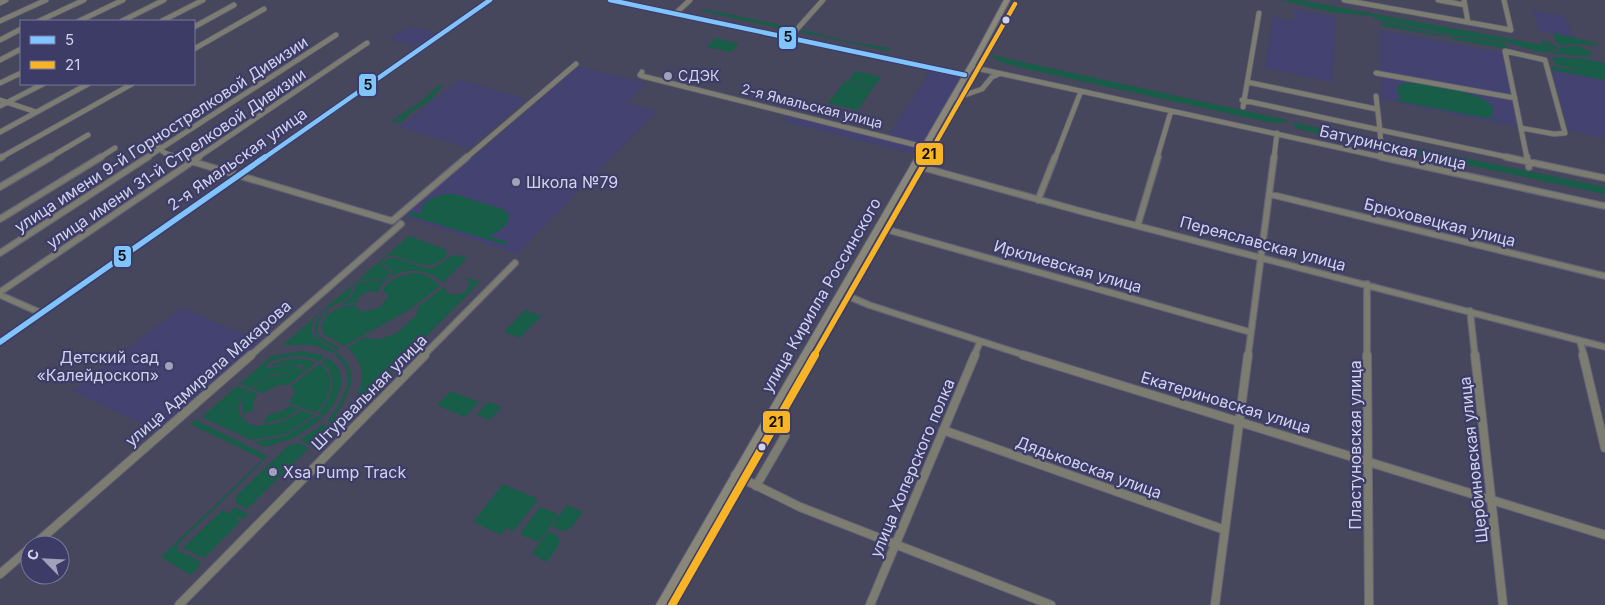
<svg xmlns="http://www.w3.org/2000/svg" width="1605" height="605" viewBox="0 0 1605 605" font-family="Inter,sans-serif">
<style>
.built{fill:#434270}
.green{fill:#185d48}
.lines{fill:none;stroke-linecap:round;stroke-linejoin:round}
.minor-far2-casing{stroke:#646478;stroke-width:6}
.minor-far1-casing{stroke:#646478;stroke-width:8}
.minor-casing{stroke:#646478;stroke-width:10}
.major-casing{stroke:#646478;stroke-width:2}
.minor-far2{stroke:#7d7c71;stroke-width:4.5}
.minor-far1{stroke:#7d7c71;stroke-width:5.5}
.minor{stroke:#7d7c71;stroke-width:8}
.major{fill:#88877a;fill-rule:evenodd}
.bus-1-far1-casing{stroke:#3d3c67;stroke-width:7}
.bus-1-casing{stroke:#3d3c67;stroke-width:9}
.bus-2-far2-casing{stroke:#3d3c67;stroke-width:7}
.bus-2-far1-casing{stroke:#3d3c67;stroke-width:9}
.bus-2-casing{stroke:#3d3c67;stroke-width:11}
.bus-1-far1{stroke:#80c4ff;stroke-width:4.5}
.bus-1{stroke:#80c4ff;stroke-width:5.5}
.bus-2-far2{stroke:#f9b426;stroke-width:4.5}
.bus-2-far1{stroke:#f9b426;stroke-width:5.5}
.bus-2{stroke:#f9b426;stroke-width:8}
.bus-dot{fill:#d2d2ed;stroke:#3d3c67;stroke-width:2}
.poi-dot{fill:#a1a1bb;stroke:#3d3c67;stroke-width:2}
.labels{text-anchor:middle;stroke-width:4.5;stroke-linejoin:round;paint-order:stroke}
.far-poi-label{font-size:14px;fill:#d2d2ed;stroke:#3d3c67;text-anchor:start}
.far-street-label{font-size:14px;fill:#d2d2ed;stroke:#3d3c67}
.street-label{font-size:16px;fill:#d2d2ed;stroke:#3d3c67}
.poi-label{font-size:16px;fill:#d2d2ed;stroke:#3d3c67;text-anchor:start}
.line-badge{stroke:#3d3c67;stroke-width:2}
.pale-badge-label{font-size:14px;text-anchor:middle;font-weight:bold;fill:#111}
</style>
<rect width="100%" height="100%" fill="#46465d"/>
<!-- built -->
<path class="built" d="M1295 10 1336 17 1332 82 1265 68 1273 17 1294 21Z
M1532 10 1565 16 1572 37 1540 31Z
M410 26 438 34 419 47 390 39Z
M1380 30 1503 53 1517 127 1381 99Z
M578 67 647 83 626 103 657 111 517 254 404 216Z
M1552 70 1605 80V138L1569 131Z
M930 71 961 77 916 153 913 154 783 121 788 115 886 139Z
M460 80 527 99 469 148 399 127Z
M181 308 261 341 157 431 73 391Z"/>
<!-- green -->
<path class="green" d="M1281 0H1299L1543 45 1541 40 1554 44 1541 48 1555 45 1558 48 1548 52H1540L1506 42 1452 35 1373 18V16L1331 12Z
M704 9 795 28 793 31 702 11Z
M1380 21 1444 35 1448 37 1382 26Z
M803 30 846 41 890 48 888 51 800 32Z
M1553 33 1600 44H1595L1601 46 1574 44 1560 46 1558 44 1566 43H1556Z
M1452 36 1504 43 1508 49 1452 39Z
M715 38H716L739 44 731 52 707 47Z
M1579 46 1594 54H1589V57L1552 53 1560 48Z
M987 54 1287 120 1288 122 1272 123 1022 68 1001 62Z
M1555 57 1585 59 1605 63V80L1552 70V66L1590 72 1555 64 1554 59 1549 58Z
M855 71 881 77 874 87 848 81Z
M845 81 873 88 858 110 828 103Z
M1404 83C1420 82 1478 92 1489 103 1493 106 1493 109 1493 114L1488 117 1507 122 1397 101V98L1403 99 1397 92V87Z
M439 85H443L431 100 411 112 401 123H395L402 119 398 118 394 123 390 122 421 101Z
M1296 123 1605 187V194L1302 130 1295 127 1293 124Z
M446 194H455L505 210 509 216C508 228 498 232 488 236L508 242 505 245 408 215 412 212 421 214C421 201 435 196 446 194Z
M409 236 445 249 447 254C424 286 390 236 381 265L390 272 387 277C376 283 367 275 354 284 351 289 351 294 347 298 334 307 305 315 313 337L335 351 332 353 314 345H283Z
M458 255 467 258 443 283C426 265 389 266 378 292L368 291 358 297V303C342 301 326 310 318 323L317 333 322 338 340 348 337 350 317 338 314 328C320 310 337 309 350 298 354 294 354 288 357 284 369 277 380 285 391 276L392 270 383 264 387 259C402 254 415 269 430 268 442 267 446 255 458 255Z
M416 273 427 275 440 286 409 310 344 346 322 333 325 332 321 329C323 313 341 305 355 305L361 312 379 308 389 296 383 291C389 278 403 274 416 273Z
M465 277 480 282 347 416C362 393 371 367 347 348L363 338 380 339 397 333 415 317 419 306 444 287 449 294C458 296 467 293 470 284Z
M525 310 541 316 520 338 504 332Z
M302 351 325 356 318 361C305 353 279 355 267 364V368L295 365 301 368 298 371 271 375 249 388 240 384 271 356Z
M337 353C364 371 347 397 334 418L337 421 331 424 328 421C342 399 362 376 334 354Z
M299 358 316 362 288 385H278L263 393 251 388 267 378 302 370 304 367 301 364 269 366 280 361Z
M328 358C352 374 339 400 324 416L318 414C331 398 341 377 321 362Z
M319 364C339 377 329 398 316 413L289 403 295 392 291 386Z
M237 386 248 390 238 407C242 438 286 424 301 410L314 415 285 434 251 440 202 417Z
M249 390 258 394 254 400V409L243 415 242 402Z
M451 391 479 402 465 417 437 405Z
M488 402 502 407 490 420 477 415Z
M290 406 299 409 285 418 263 424 268 415 282 411Z
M316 416 323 418 294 438 265 447 254 442 285 436Z
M196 420 268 456 177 545 178 551 201 561 198 564 200 566 191 575 161 557 263 459 190 424Z
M323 424 328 427 337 425 315 448 300 440Z
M299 443 309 448 247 509 236 503V496L288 446Z
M503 484 538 499 514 531 506 528 501 535 473 522Z
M567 505 583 512 570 529 561 531 552 527Z
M235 507 248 514 243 519 239 517 236 520 240 522 204 558 183 548 222 510 229 513Z
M540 507 559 515 538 542 520 534Z
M548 531 558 536 560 543 547 562 532 554Z"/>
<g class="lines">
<!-- minor-far2 casing -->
<g class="minor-far2-casing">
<path id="minor-far2" d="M610 0 965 75
M1344 0 1511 30 1504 0
M1438 0 1465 5
M1464 0 1468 22
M0 3 6 0
M675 14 690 0
M0 21 46 0
M39 21 84 0
M79 21 123 0
M122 21 164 0
M162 21 203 0
M194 27 234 5
M789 38 823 0
M0 40 21 29
M194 49 264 9
M0 60 21 49
M971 67 1386 158
M642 72 640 75 642 76 924 147
M1376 73 1515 98
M1247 82 1376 109
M0 83 21 73
M0 100 36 112
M951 100 982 89 992 77 999 74
M1242 100 1380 130 1376 96
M0 106 43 84
M1243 107 1259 13
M1521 128 1554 134 1565 133 1545 60 1505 51 1527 158
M0 132 88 84
M157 142C159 154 171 155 181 158
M1381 156 1380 130 1512 158
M0 158 132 84
M49 158 88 135
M99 158 115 148
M146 158 336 35
M197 158 367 43
M264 158 490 0
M466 158 576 64
M1055 158 1081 91
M1157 158 1171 111
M1274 158 1277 133"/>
</g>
<!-- minor-far1 casing -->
<g class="minor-far1-casing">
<path id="minor-far1" d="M177 157 392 221 467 157
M1381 157 1605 206
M1506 157 1605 178
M1527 157 1529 167
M0 158 2 157
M914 165 1080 211 1605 347
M0 187 51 157
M1269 194 1605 276
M1038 200 1055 157
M0 219 101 157
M1138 224 1158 157
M878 227 1250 332
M0 253 148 157
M1367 284V356
M0 292 199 157
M841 293 869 305 1027 356
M0 295 41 313
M1470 311 1475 356
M1580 341 1584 356
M0 342 265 157
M250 356 401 224
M423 356 515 263
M974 356 980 342
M1248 356 1274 157"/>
</g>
<!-- minor casing -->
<g class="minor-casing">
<path id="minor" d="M1023 355 1605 535
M1367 355 1369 605
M1475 355 1503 605
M1583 355 1605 448
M943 430 1225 530
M735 475 800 507 1051 605
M756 486 785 436 779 424 767 420
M34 545 251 355
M0 574 30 548
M179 605 425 355
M870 605 975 355
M1215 605 1248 355"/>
</g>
<!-- major casing -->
<g class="major-casing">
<path id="major" d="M1004 0H1010L980 56 668 605H656L974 56Z"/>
</g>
<!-- minor-far2 -->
<use href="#minor-far2" class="minor-far2"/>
<!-- minor-far1 -->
<use href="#minor-far1" class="minor-far1"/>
<!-- minor -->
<use href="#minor" class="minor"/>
<!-- major -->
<use href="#major" class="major"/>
<!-- bus-1-far1 casing -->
<g class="bus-1-far1-casing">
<path id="bus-1-far1" d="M610 0 965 75
M264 158 490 0"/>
</g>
<!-- bus-1 casing -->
<g class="bus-1-casing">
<path id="bus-1" d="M0 342 265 157"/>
</g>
<!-- bus-2-far2 casing -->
<g class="bus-2-far2-casing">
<path id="bus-2-far2" d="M927 158 1015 4"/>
</g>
<!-- bus-2-far1 casing -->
<g class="bus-2-far1-casing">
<path id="bus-2-far1" d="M814 356 928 157"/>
</g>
<!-- bus-2 casing -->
<g class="bus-2-casing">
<path id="bus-2" d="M672 605 815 355"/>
</g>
<!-- bus-1-far1 -->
<use href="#bus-1-far1" class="bus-1-far1"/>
<!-- bus-1 -->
<use href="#bus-1" class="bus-1"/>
<!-- bus-2-far2 -->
<use href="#bus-2-far2" class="bus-2-far2"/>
<!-- bus-2-far1 -->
<use href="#bus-2-far1" class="bus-2-far1"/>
<!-- bus-2 -->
<use href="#bus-2" class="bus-2"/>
</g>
<!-- markers -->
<g class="bus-dot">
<circle cx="1006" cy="20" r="4.5"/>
<circle cx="762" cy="447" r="4.5"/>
</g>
<g class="poi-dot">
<circle cx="668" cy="76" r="5"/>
<circle cx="516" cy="182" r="5"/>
<circle cx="169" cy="366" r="5"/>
<circle cx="273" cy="472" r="5"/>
</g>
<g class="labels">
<!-- far-poi labels -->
<g class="far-poi-label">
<text x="678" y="81">СДЭК</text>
</g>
<!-- far-street labels -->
<g class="far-street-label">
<text transform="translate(812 106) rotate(14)" y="5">2-я Ямальская улица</text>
</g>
<!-- street labels -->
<g class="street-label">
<text transform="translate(161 134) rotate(-33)" y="6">улица имени 9-й Горнострелковой Дивизии</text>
<text transform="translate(1393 147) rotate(13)" y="6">Батуринская улица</text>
<text transform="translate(176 158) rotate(-34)" y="6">улица имени 31-й Стрелковой Дивизии</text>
<text transform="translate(237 159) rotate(-35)" y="6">2-я Ямальская улица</text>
<text transform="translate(1440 222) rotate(14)" y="6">Брюховецкая улица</text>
<text transform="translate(1263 243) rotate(15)" y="6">Переяславская улица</text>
<text transform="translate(1068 266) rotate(16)" y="6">Ирклиевская улица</text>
<text transform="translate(821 295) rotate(-60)" y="6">улица Кирилла Россинского</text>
<text transform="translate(208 373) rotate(-41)" y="6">улица Адмирала Макарова</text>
<text transform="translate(369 392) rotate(-45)" y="6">Штурвальная улица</text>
<text transform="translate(1226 402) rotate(17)" y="6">Екатериновская улица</text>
<text transform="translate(1355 445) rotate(-90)" y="6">Пластуновская улица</text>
<text transform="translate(1473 460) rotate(-96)" y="6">Щербиновская улица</text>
<text transform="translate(1089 467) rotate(20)" y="6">Дядьковская улица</text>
<text transform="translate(912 468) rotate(-67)" y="6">улица Хоперского полка</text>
</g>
<!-- poi labels -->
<g class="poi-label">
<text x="526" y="188">Школа №79</text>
<text x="159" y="363" text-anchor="end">Детский сад<tspan x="159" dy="18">«Калейдоскоп»</tspan></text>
<text x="283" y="478">Xsa Pump Track</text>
</g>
</g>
<g class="line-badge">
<rect x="778" y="26" width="19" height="24" rx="5" fill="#80c4ff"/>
<rect x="358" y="73" width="19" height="24" rx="5" fill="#80c4ff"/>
<rect x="915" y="142" width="29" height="24" rx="5" fill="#f9b426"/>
<rect x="113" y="245" width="19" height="23" rx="5" fill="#80c4ff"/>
<rect x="762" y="410" width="29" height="24" rx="5" fill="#f9b426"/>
</g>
<g class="pale-badge-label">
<text x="788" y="42">5</text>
<text x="368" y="90">5</text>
<text x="929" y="159">21</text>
<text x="122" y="261">5</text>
<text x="776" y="427">21</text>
</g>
<!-- legend -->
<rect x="20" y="20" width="175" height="65" fill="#3d3c67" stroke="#79789d"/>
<rect x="30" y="36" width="25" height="8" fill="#80c4ff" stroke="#79789d"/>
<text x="65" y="45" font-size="15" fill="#d2d2ed">5</text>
<rect x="30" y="61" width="25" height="8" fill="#f9b426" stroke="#79789d"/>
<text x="65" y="70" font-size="15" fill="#d2d2ed">21</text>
<!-- north arrow -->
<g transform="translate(45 560) rotate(294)"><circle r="24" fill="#3d3c67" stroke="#79789d"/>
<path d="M0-4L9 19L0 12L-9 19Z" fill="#a1a1bb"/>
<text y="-8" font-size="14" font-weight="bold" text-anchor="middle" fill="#d2d2ed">С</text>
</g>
</svg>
